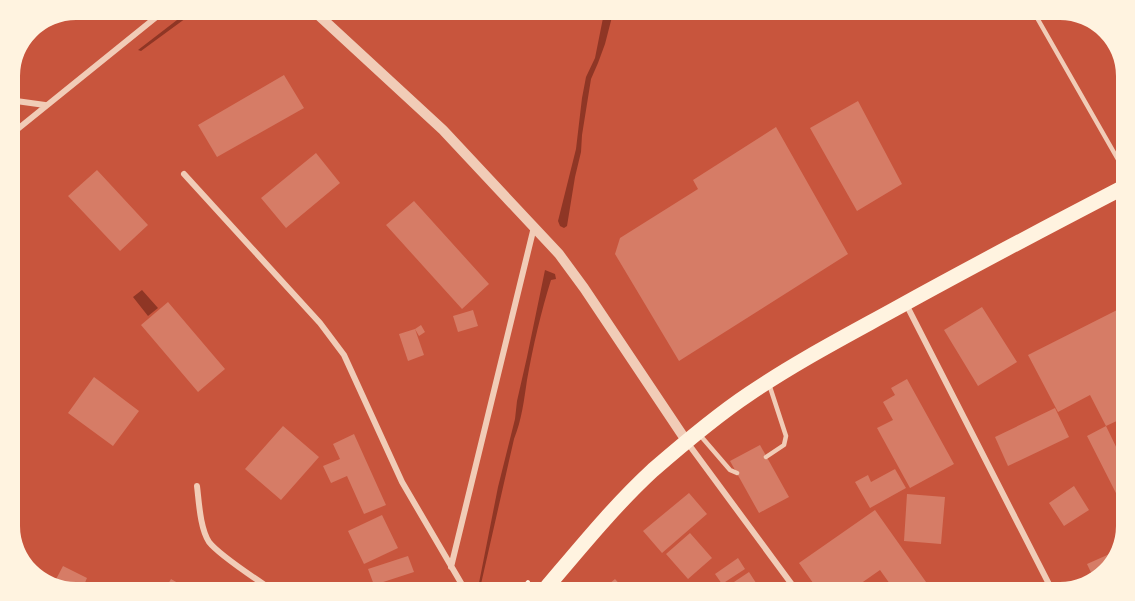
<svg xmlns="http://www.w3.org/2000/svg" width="1135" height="601" viewBox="0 0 1135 601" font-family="'Golos Text',sans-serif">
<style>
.water{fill:#8f3625}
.building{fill:#d67c66}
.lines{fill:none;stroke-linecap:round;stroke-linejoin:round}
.path{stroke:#fff3e0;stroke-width:4}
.service{stroke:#f1ccb7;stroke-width:4.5}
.minor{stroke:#f1ccb7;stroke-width:6}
.tertiary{stroke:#f1ccb7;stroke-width:10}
.primary{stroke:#fff3e0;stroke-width:15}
</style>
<rect width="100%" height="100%" fill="#c8553d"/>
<!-- water -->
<path class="water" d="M190 10H197L141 51 138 50Z
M604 13H613L605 44 598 63 591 79 582 135 581 152 575 177 567 226 564 228 560 226 558 221 576 149 582 98 586 77 595 58Z
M545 270 555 274 556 279 551 280C541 312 533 346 527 380 524 400 522 419 514 439L481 584 482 588H478L498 487 515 419 517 401 527 357Z
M142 290 158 308 148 316 133 297Z"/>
<!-- building -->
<path class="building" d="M31 27 38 34 20 55 18 53 29 28Z
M284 75 304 108 217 157 198 125Z
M858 101 902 184 857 211 810 128Z
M776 127 848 254 679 361 615 254 620 238 698 189 693 180Z
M316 153 340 183 286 228 261 198Z
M97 170 148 225 120 251 68 196Z
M414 201 489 284 462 309 386 225Z
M168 302 225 369 198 392 141 325Z
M982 307 1017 362 978 386 944 330Z
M1123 307 1121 419 1106 426 1090 395 1058 412 1028 355Z
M473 310 478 326 458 332 453 316Z
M421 325 425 332 419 336 415 329Z
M415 329 424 355 408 361 399 334Z
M94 377 139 411 113 446 68 413Z
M907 379 954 464 910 488 877 428 893 420 883 402 895 395 891 388Z
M1055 408 1069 437 1008 466 995 437Z
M283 426 319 457 281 500 245 469Z
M1106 426 1120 455V501L1087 436Z
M354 434 386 505 364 514 347 476 331 483 323 466 340 459 333 444Z
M760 445 789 497 759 513 730 461Z
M895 469 906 488 870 508 855 482 868 475 871 482Z
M1074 486 1089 510 1064 526 1049 503Z
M689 493 707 514 662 553 643 531Z
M907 494 945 497 941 544 904 541Z
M875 510 931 589 929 591H895L880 570 850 591 818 590 799 563Z
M382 515 398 548 364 564 348 531Z
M690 533 712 558 688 579 666 554Z
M1114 552 1117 558 1095 581 1087 564Z
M408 556 414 572 374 585 368 569Z
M738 558 745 569 722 584 715 574Z
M63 566 87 578 84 585H53Z
M749 572 758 586 752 590H722Z
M171 579 183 586H167Z
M615 579 624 589H603Z"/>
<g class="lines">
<!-- path -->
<path class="path" d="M523 588 528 582"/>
<!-- service -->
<path class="service" d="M1036 16 1124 170
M699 434 730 470 737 473
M766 457 784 445 786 436 769 384"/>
<!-- minor -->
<path class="minor" d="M9 100 45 105
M9 136 165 10
M184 174 320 323 344 355 402 482 464 588
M906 304 1053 592
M687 442 796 590
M197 486C199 502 200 528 209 542 219 555 252 576 266 586
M451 567 534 227"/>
<!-- tertiary -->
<path class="tertiary" d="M314 11 443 130 559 254 584 288 687 442"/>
<!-- primary -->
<path class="primary" d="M546 588C580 548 614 506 653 470 683 444 716 416 749 394 796 362 846 336 895 309 971 267 1047 227 1124 187"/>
</g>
<!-- crop -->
<path d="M0 0H1135V601H0ZM76 20H1060A56 56 0 0 1 1116 76V526A56 56 0 0 1 1060 582H76A56 56 0 0 1 20 526V76A56 56 0 0 1 76 20Z" fill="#fff3e0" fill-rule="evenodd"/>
</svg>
